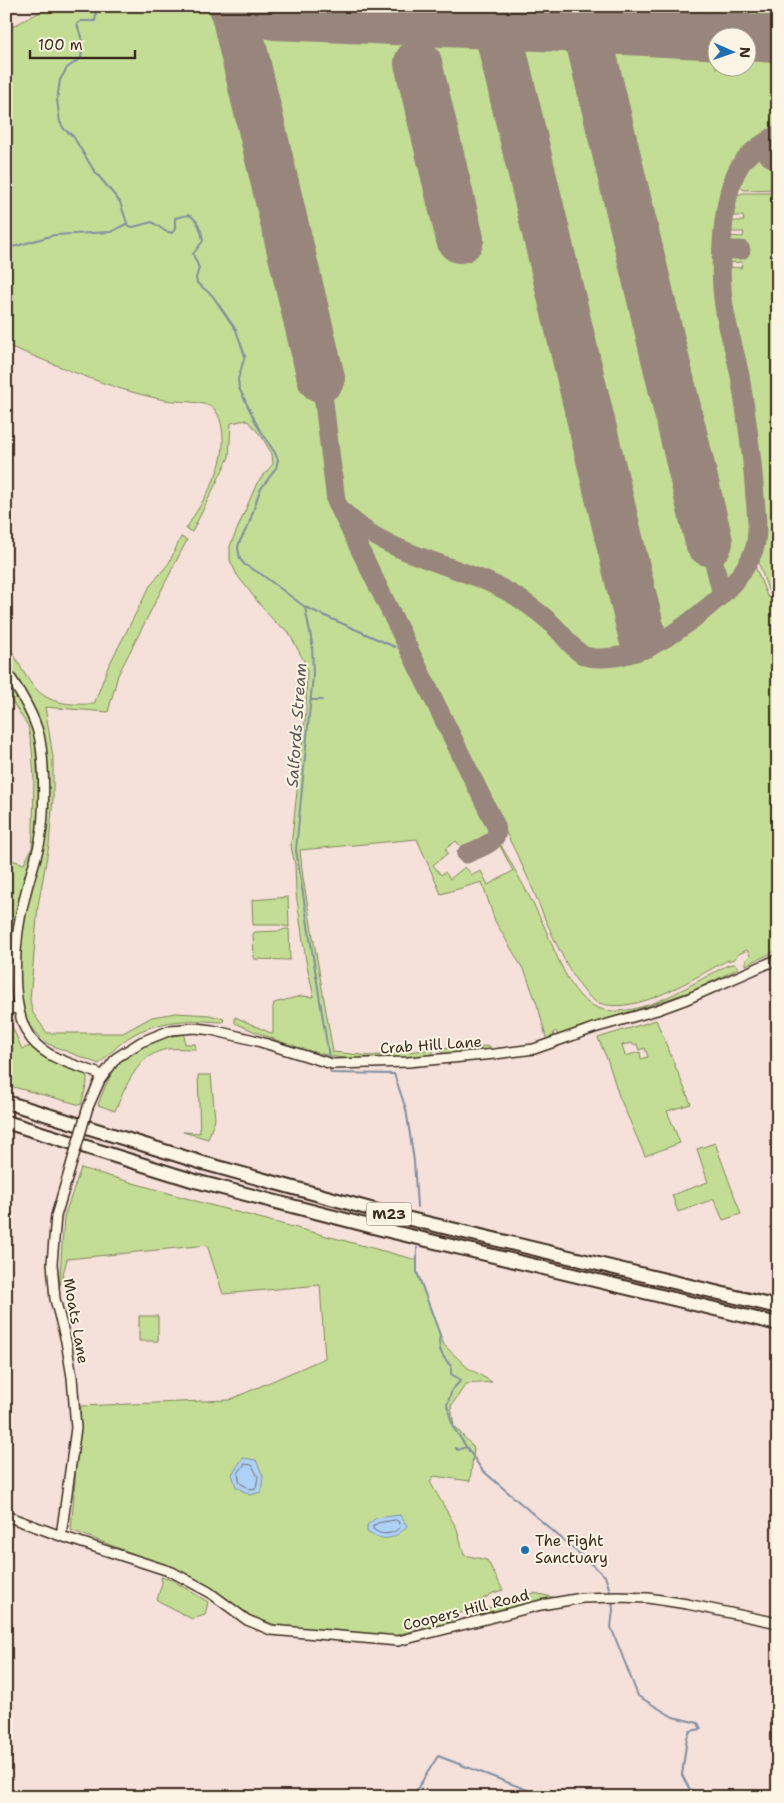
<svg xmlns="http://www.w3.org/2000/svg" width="784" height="1803" viewBox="0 0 784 1803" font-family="'Shantell Sans',sans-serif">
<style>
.green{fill:#c3de94;stroke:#7f8459;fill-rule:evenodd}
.water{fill:#aed1f6;stroke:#808ea0}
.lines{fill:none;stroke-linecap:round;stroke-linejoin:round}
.shore{stroke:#696d74;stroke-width:1}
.stream{stroke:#808ea0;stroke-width:2}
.taxiway{stroke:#98857c;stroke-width:19}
.runway{stroke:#98857c;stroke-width:48}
.minor-casing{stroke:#3b2a1e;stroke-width:12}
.highway-casing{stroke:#3b2a1e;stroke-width:16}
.minor{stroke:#fcf5e5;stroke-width:9}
.highway{stroke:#fcf5e5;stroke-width:12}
.minor-bridge-casing{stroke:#3b2a1e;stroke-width:12;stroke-linecap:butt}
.minor-bridge{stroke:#fcf5e5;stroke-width:9}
.poi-dot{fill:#1f6fb2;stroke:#fcf5e5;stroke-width:2}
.labels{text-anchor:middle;stroke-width:4;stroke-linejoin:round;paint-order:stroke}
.shield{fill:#fcf5e5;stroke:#75675a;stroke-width:1}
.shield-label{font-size:14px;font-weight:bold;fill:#3b2a1e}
.street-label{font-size:15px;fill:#3b2a1e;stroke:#fcf5e5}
.poi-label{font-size:15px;fill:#3b2a1e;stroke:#fcf5e5;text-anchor:start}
.water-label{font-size:16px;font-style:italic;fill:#585454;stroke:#fcf5e5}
</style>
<rect width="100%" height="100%" fill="#f5e0da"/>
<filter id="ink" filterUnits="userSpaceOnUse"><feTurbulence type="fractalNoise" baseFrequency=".02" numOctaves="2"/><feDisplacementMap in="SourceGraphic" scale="10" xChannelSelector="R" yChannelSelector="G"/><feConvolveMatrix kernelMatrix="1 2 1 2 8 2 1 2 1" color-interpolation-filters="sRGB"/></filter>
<g filter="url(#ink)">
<!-- green -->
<path class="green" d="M51 6H226L320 405 332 506 453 745 493 829V831L462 848 456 841 445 849 448 853 433 865 441 875 445 872 450 879 465 867 472 875 481 871 488 885 513 871 500 846 501 845C516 872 531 898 544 926 554 948 564 979 581 997 591 1007 605 1012 619 1011 658 1008 694 982 728 965L734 964 739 968 695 990 558 1036 556 1031 553 1033 555 1038 547 1041 539 1010 526 974 495 921 482 882 441 894 417 839 300 850 303 878 333 1052 370 1056 434 1049 432 1056C418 1057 404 1060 390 1061 335 1063 284 1045 235 1023V1017L273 1034V1007L274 1003 301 996 314 997 306 961 296 893 295 865 291 846 306 710 307 671 303 659 288 631 276 623 265 611 237 575 230 560V546L257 483 273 464 272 454 262 437 249 422 246 420 231 423 229 457 192 532 186 529C204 498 229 466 222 428 221 422 219 415 215 410 205 399 175 403 160 399 107 388 57 365 6 345V30Z
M240 6H778V129C764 137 748 145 739 158 718 189 712 266 718 302 723 329 732 356 737 383 742 416 747 450 750 484 751 501 756 528 751 544 744 571 706 605 684 620 655 640 624 658 587 652L548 612 516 592 491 579 392 540 367 525 345 508 341 502 339 491 328 375ZM716 38H746V68H716Z
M755 157C765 155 769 163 778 165V189L744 190 737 185 743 169Z
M743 193H778V599L768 590 759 564 761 533 757 465 746 380 728 307 727 267 741 268 742 262 727 263V252L743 253V248H727L728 236 743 237 744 232H728L729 221H744L743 216H730L734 196Z
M366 536 397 552 485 586 513 600 544 622 574 655 585 661 592 663 629 660 656 649 719 605 730 593 750 567 755 566 767 596 778 603V950L746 965V959L750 955 747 950 737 955 735 959 726 961C693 978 637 1016 599 1003 578 996 555 940 545 919 538 902 531 884 523 867 505 829 485 793 466 756 431 686 396 616 361 546L360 538Z
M181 537 187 540 118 675 108 712 45 707 53 757V798L49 845 38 906 30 1000 33 1013 47 1033H123L152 1017 176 1013 210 1015 224 1019 223 1022H219C188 1019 159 1020 131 1036 119 1043 109 1055 99 1064L48 1044 41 1038 27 1021 21 1006 18 975 21 938 25 907 35 871 45 763 17 681 6 664V639C19 662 30 696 59 702 70 705 83 704 94 704L108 667 150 586 169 563Z
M6 679C33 713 35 729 37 770 39 795 40 821 36 846 30 882 18 917 13 954 10 970 10 987 9 1003L6 1005V858L24 864 32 848 33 830 34 779 32 748 28 726 6 692Z
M288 897 289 927 279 925H253L252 900Z
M285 929H289L290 960 254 959 253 934 255 932 280 931Z
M6 1013 22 1049 33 1045 87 1073V1083L81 1105 6 1085Z
M656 1020 691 1104 667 1111 680 1143 645 1156 619 1096 608 1061 598 1038ZM632 1043 633 1045 637 1044 639 1050 645 1048 648 1057 641 1059 640 1052 625 1056 622 1045Z
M184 1034 185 1044H195L196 1049C187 1049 177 1048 168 1049 137 1054 126 1086 115 1111L98 1105C115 1056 133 1042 184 1034Z
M490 1046V1051L443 1055 441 1049Z
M198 1075H211L215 1119 208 1139 183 1132 200 1133Z
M715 1143 741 1214 723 1220 714 1199 678 1212 672 1195 708 1182 697 1149Z
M81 1168 210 1205 417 1260V1272L444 1345 468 1368 492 1382 466 1384 451 1406 454 1426 474 1448 470 1481 434 1476 430 1482 457 1529 464 1555 487 1560 503 1590 493 1593 456 1616 445 1626 421 1628 394 1636 287 1629 251 1616 189 1575 71 1530 81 1406 229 1400 325 1358 320 1285 223 1294 207 1245 67 1259 59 1289 64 1217Z
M139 1316H158V1341H139Z
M161 1577 172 1580 208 1602 205 1615 192 1619 157 1600 162 1583Z
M534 1593 557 1598 471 1618C491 1605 510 1598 534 1593Z"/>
<!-- water -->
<path class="water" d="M243 1458 256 1460 263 1476 261 1492 250 1495 236 1487 232 1474Z
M400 1515 407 1526C395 1540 383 1542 367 1532V1525L376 1518Z"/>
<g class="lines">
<!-- shore -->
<path class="shore" d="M245 1464 252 1465 258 1477 256 1488 250 1489 240 1483 238 1474Z
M396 1520 398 1521 400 1527C393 1535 381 1536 373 1529V1526L378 1523Z"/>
<!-- stream -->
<path class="stream" d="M94 6 96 14 95 21H81L77 24 83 44 81 58 67 68 60 80 57 100 60 122 64 129 73 136 93 169 120 202 128 226 133 227 152 222 165 231 172 233 175 229V218L188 215C198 218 202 232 203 241L193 254 199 268 196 278 197 283 212 295 236 330 245 356 238 379 239 388 258 427 275 453 278 460 276 468 260 490 249 524 239 543 238 548 240 559 245 565 261 574 305 607 395 647
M6 249 54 235 111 232 126 224
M305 607 312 643 313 675 296 850 329 1057
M312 700H322
M330 1070 331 1073 394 1074 406 1109 414 1161 417 1207
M417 1248V1272L440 1335C437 1349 442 1356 451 1366V1374L461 1380 452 1390 447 1405 453 1427 482 1470 605 1576 611 1594
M456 1448 457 1450 466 1447
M612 1601 613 1610 611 1627 638 1696 673 1717 698 1723 701 1729 690 1731 687 1738 682 1775 690 1790 711 1797
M412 1797 438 1756 546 1797"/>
<!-- taxiway -->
<path class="taxiway" d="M234 9 239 13H250L274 16
M757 148H762L770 157 778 161
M722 250H741
M321 378 336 501 496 826C501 843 479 848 466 854
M340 508C386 560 464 562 520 599 533 608 546 617 557 629 564 636 571 646 580 653 586 658 594 658 602 658 633 657 659 644 684 626 710 606 742 582 754 550 760 533 755 503 754 484 751 448 746 412 740 376 736 355 729 334 725 312 718 275 720 195 741 164 750 151 765 142 778 134
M709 542 721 591 719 597"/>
<!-- runway -->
<path class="runway" d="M233 6 321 378
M492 6 642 635
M581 6 709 542
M274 16 587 29 778 39
M418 63 460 239"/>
<!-- minor casing -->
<g class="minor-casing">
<path id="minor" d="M6 671C19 690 33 712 39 735 45 763 45 813 40 841 36 860 29 878 25 896 15 933 7 1009 32 1040 50 1061 78 1065 102 1075
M6 1009 18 1008
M88 1107 100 1080 116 1058 141 1042 171 1030 195 1028 212 1030 254 1040 332 1064 408 1062 495 1054 534 1049 594 1028 657 1010 687 999 778 959
M6 1516 61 1536 172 1572 209 1592 247 1620 271 1630 398 1641 541 1605 582 1598 618 1597 648 1598 687 1604 778 1623
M61 1536 76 1428 72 1377 66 1341 55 1299 52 1263 56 1216 70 1169"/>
</g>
<!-- highway casing -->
<g class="highway-casing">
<path id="highway" d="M6 1102 203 1163 385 1213 778 1307
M6 1122 195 1181 385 1230 778 1324"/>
</g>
<!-- minor -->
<use href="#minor" class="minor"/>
<!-- highway -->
<use href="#highway" class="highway"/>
<!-- minor-bridge casing -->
<g class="minor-bridge-casing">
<path id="minor-bridge" d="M70 1169 88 1107"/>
</g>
<!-- minor-bridge -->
<use href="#minor-bridge" class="minor-bridge"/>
</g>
</g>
<!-- markers -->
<circle class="poi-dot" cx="525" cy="1550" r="5"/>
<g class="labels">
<!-- shield labels -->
<rect class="shield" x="366.5" y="1202.5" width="45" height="23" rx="4"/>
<g class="shield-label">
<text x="389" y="1219">M23</text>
</g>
<!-- street labels -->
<g class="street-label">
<text transform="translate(431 1045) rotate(-4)" y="5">Crab Hill Lane</text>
<text transform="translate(76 1321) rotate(80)" y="5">Moats Lane</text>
<text transform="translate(466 1610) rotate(-14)" y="5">Coopers Hill Road</text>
</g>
<!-- poi labels -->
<g class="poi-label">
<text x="535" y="1546">The Fight<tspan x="535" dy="17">Sanctuary</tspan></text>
</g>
<!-- water labels -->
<g class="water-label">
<text transform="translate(296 725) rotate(-86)" y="6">Salfords Stream</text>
</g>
</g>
<!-- margin -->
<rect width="784" height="1803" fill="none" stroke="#fcf5e5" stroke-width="25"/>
<rect x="12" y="12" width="759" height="1778" fill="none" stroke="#3b2a1e" stroke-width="2" filter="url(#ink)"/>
<!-- north arrow -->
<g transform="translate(732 52) rotate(92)"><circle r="24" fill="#fcf5e5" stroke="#afa495"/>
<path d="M0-4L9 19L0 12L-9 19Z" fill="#1f6fb2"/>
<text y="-8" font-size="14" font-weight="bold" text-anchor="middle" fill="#3b2a1e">N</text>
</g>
<!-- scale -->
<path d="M30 50v8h105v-8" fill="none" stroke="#3b2a1e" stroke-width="2.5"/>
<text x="38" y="50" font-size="15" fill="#3b2a1e" stroke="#fcf5e5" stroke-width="4" paint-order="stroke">100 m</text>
</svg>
